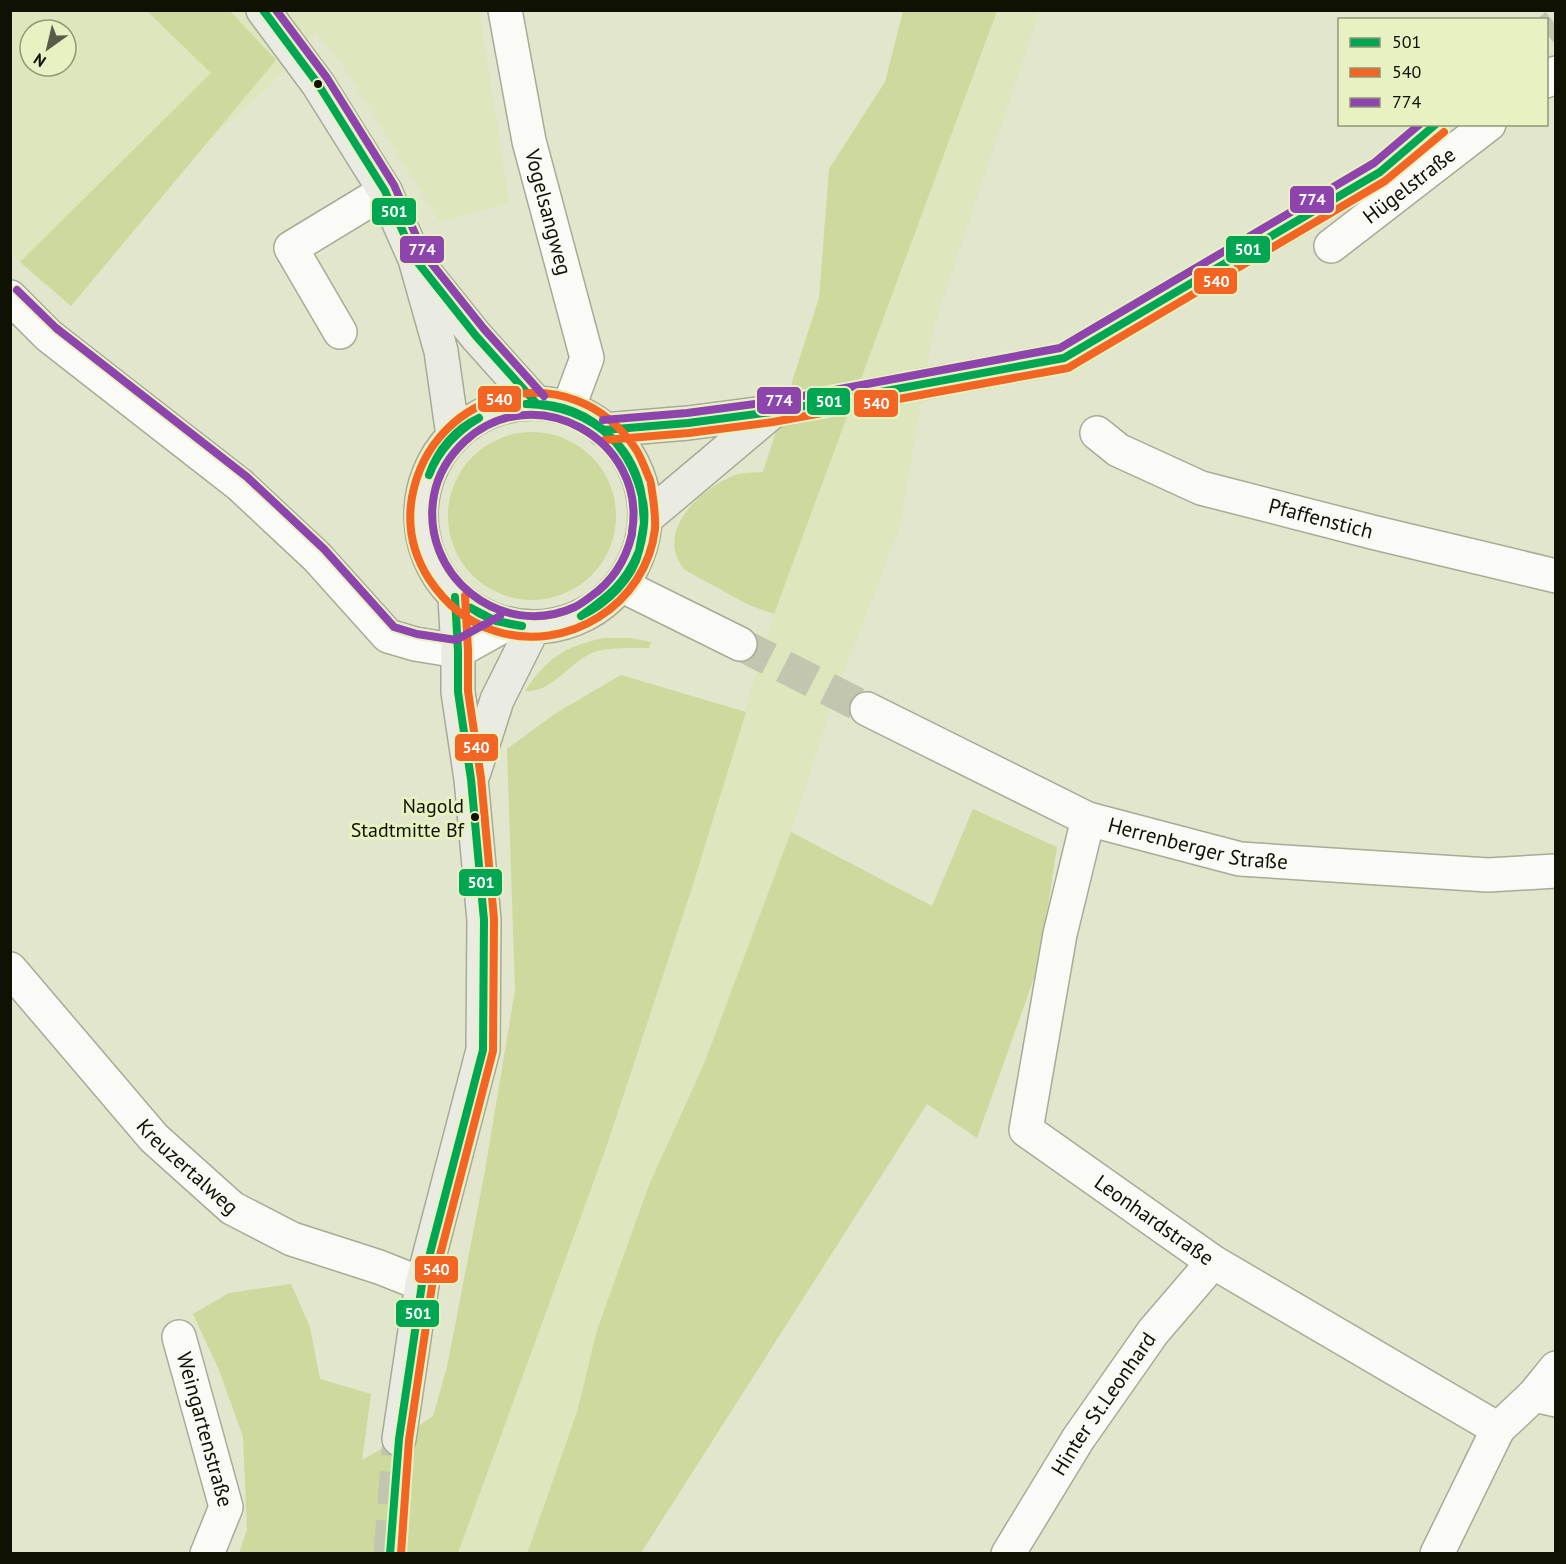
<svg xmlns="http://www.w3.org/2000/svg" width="1566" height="1564" viewBox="0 0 1566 1564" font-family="'PT Sans',sans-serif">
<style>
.built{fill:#dee6bd;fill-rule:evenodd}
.green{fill:#ced99d}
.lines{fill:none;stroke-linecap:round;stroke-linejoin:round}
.minor-tunnel{stroke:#c2c6ae;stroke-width:33;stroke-dasharray:33 16;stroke-linecap:butt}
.major-tunnel{stroke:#c2c6ae;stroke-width:33;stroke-dasharray:33 16;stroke-linecap:butt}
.minor-casing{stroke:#a7ab97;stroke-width:36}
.major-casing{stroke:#a7ab96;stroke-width:36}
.minor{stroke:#fafbf7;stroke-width:33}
.major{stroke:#eaece4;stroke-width:33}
.bus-1-casing{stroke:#e7f1c2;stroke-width:12}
.bus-2-casing{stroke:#e7f1c2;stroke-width:12}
.bus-3-casing{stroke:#e7f1c2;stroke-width:12}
.bus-1{stroke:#00a651;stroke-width:8}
.bus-2{stroke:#f26522;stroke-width:8}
.bus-3{stroke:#8e44ad;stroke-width:8}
.bus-dot{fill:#0f1103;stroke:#e7f1c2;stroke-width:2}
.labels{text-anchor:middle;stroke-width:6;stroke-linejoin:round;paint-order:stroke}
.bus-label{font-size:20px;fill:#0f1103;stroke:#e7f1c2;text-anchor:end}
.street-label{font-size:21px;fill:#0f1103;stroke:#e7f1c2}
.line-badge{stroke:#e7f1c2;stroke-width:2}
.badge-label{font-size:16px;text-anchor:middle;font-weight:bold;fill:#fff}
</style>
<rect width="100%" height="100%" fill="#e1e6cc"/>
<!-- built -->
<path class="built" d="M10 11H479L509 203 440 222 346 70 315 31 271 85 46 286 11 254ZM30 30H66V66H30Z
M997 11H1039L934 325 900 526 831 705 791 832 704 1064 649 1185 597 1330 577 1412 527 1553 458 1554 606 1148 691 891 774 614Z"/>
<!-- green -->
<path class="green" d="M147 11H230L276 60 71 306 20 262 211 73Z
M903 11H997L774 614 749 605 685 570C653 532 700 489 735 475 743 472 754 473 763 472L819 298 829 169 885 82Z
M448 516a84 84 0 1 1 168 0a84 84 0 1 1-168 0Z
M604 638H631L651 642 649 648C632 648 614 647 597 651 571 659 552 694 525 691 547 658 565 646 604 638Z
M621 675 746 712 691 891 606 1148 458 1553H239L247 1530 243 1437 219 1370 193 1314 229 1293 291 1284 310 1327 320 1379 371 1394 362 1460 399 1439 433 1416 447 1367 484 1176 515 990 507 749 556 713Z
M973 809 1057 847 1039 964 977 1138 927 1104 641 1553 527 1554 577 1412 597 1330 649 1185 704 1064 791 832 932 906Z"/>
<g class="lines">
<!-- minor-tunnel -->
<path class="minor-tunnel" d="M740 644 867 709"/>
<!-- major-tunnel -->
<path class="major-tunnel" d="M1546 33 1556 25
M772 412 1064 358 1380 172 1437 124
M390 1554 399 1439"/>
<!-- minor casing -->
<g class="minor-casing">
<g id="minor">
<path id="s1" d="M505 10 529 141 587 358 568 409"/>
<path d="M1546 81 1556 73"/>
<path id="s2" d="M1331 246 1489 124"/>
<path d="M10 297 49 336 240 485 317 557 388 636 415 644 458 651 505 625"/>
<path d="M340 332 291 248 385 191"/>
<path id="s3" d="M1097 433 1118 450 1201 488 1376 533 1556 576"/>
<path d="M621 585 740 644"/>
<path id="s4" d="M867 709 1088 819 1240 859 1488 875 1556 871"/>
<path id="s5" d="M1088 819 1060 934 1026 1130 1213 1262 1498 1429 1534 1395 1556 1400"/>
<path id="s6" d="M10 969 154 1138 232 1208 292 1239 379 1267 422 1284"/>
<path id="s7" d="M179 1337 226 1507 207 1554"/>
<path d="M1534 1395 1556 1368"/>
<path id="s8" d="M1008 1554 1078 1439 1153 1332 1213 1262"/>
<path d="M1437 1554 1498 1429"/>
</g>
</g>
<!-- major casing -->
<g class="major-casing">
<path id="major" d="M263 10 318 84 385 191 415 259 441 351 453 436
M423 270 476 336 536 403
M421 515a112 112 0 1 1 224 0a112 112 0 1 1-224 0Z
M604 430 688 423 772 412
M645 519 772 412
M474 772 497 700 533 628
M399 1439 422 1284 483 1050 484 920 471 779 458 692V651L455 597"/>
</g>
<!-- minor -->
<use href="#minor" class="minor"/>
<!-- major -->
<use href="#major" class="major"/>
<!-- bus-1 casing -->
<g class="bus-1-casing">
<path id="bus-1" d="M263 10 318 84 385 191 415 259 476 336 536 403
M526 404C560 405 587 415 612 438
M526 404C559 402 589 414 612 438
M604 430 688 423 772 412 1064 358 1380 172 1436 124
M612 438C628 453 639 475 642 497
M612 438C627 455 637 474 642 497
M429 475C437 451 455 429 479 418
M429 475C438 451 457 431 479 418
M639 551 644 523 642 497
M639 551C644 533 647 515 642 497
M471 608 496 621 522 626
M471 608C486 619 504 624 522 626
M581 616C609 596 625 584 639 551
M581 616C606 604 633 579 639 551
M390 1554 399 1439 422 1284 483 1050 484 920 471 779 458 692V651L455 597"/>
</g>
<!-- bus-2 casing -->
<g class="bus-2-casing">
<path id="bus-2" d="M605 440 689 433 773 422 1068 368 1385 181 1444 132
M650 480C645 470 642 458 635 448 572 354 432 387 412 497 407 526 413 554 429 579 445 603 466 622 495 631 567 654 646 605 655 529 656 514 653 499 651 484
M401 1554 409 1440 432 1286 493 1051 494 919 481 778 468 691V650L465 596"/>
</g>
<!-- bus-3 casing -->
<g class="bus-3-casing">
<path id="bus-3" d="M276 10 327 78 394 185 424 254 484 329 544 396
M17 290 56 328 247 477 324 549 394 627 417 634 456 640 500 616
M603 420 687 413 770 402 1060 348 1374 163 1420 124
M632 534C626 560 612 582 590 597 586 600 581 604 575 607 501 641 419 575 434 495 438 474 449 456 465 441 534 377 648 439 632 532"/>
</g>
<!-- bus-1 -->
<use href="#bus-1" class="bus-1"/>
<!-- bus-2 -->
<use href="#bus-2" class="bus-2"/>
<!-- bus-3 -->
<use href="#bus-3" class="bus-3"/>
</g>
<!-- markers -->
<g class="bus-dot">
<circle cx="318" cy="84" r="5"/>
<circle cx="475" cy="817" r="5"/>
</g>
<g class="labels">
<!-- bus labels -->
<g class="bus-label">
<text x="464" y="813">Nagold<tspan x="464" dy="24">Stadtmitte Bf</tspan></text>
</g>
<!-- street labels -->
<g class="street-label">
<text dy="7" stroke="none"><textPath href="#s2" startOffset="99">Hügelstraße</textPath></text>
<text dy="7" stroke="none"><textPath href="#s1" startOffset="207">Vogelsangweg</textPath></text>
<text dy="7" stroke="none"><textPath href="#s3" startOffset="242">Pfaffenstich</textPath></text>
<text dy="7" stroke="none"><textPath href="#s4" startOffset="360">Herrenberger Straße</textPath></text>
<text dy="7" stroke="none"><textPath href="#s6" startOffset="266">Kreuzertalweg</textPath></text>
<text dy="7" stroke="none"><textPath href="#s5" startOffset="474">Leonhardstraße</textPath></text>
<text dy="7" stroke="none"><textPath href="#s8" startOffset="178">Hinter St.Leonhard</textPath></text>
<text dy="7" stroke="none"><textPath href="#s7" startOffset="96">Weingartenstraße</textPath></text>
</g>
</g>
<g class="line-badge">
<rect x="1289" y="185" width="46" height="29" rx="6" fill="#8e44ad"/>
<rect x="371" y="197" width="46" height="29" rx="6" fill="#00a651"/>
<rect x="399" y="235" width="46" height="29" rx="6" fill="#8e44ad"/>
<rect x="1225" y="235" width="46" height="29" rx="6" fill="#00a651"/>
<rect x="1193" y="267" width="45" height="28" rx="6" fill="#f26522"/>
<rect x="477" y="385" width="45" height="28" rx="6" fill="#f26522"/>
<rect x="756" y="386" width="46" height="29" rx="6" fill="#8e44ad"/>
<rect x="806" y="387" width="45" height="29" rx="6" fill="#00a651"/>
<rect x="853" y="389" width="46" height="29" rx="6" fill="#f26522"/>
<rect x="454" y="733" width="45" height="29" rx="6" fill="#f26522"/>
<rect x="458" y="868" width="45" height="29" rx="6" fill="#00a651"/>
<rect x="414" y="1255" width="45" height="29" rx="6" fill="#f26522"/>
<rect x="395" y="1299" width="45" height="29" rx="6" fill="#00a651"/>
</g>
<g class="badge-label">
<text x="1312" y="205">774</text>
<text x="394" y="217">501</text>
<text x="422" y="255">774</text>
<text x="1248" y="255">501</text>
<text x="1216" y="287">540</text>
<text x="499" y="405">540</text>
<text x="779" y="406">774</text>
<text x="829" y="407">501</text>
<text x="876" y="409">540</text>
<text x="476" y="753">540</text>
<text x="481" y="888">501</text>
<text x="436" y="1275">540</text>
<text x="418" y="1319">501</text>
</g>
<!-- border -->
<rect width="1566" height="1564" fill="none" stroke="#0f1103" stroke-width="24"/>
<!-- legend -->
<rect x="1338" y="18" width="210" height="108" fill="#e7f1c2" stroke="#919776" stroke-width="1.5"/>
<rect x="1350" y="38" width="30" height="9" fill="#00a651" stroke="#919776" stroke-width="1.5"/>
<text x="1392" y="48" font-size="18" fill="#0f1103">501</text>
<rect x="1350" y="68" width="30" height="9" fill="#f26522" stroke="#919776" stroke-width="1.5"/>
<text x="1392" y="78" font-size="18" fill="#0f1103">540</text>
<rect x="1350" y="98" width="30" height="9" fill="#8e44ad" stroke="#919776" stroke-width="1.5"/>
<text x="1392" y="108" font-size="18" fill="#0f1103">774</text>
<!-- north arrow -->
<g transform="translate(48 48) rotate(214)"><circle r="28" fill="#e7f1c2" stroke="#919776" stroke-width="1.5"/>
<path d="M0-4.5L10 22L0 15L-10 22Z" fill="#585c49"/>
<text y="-9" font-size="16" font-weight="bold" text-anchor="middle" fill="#0f1103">N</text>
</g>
</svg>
